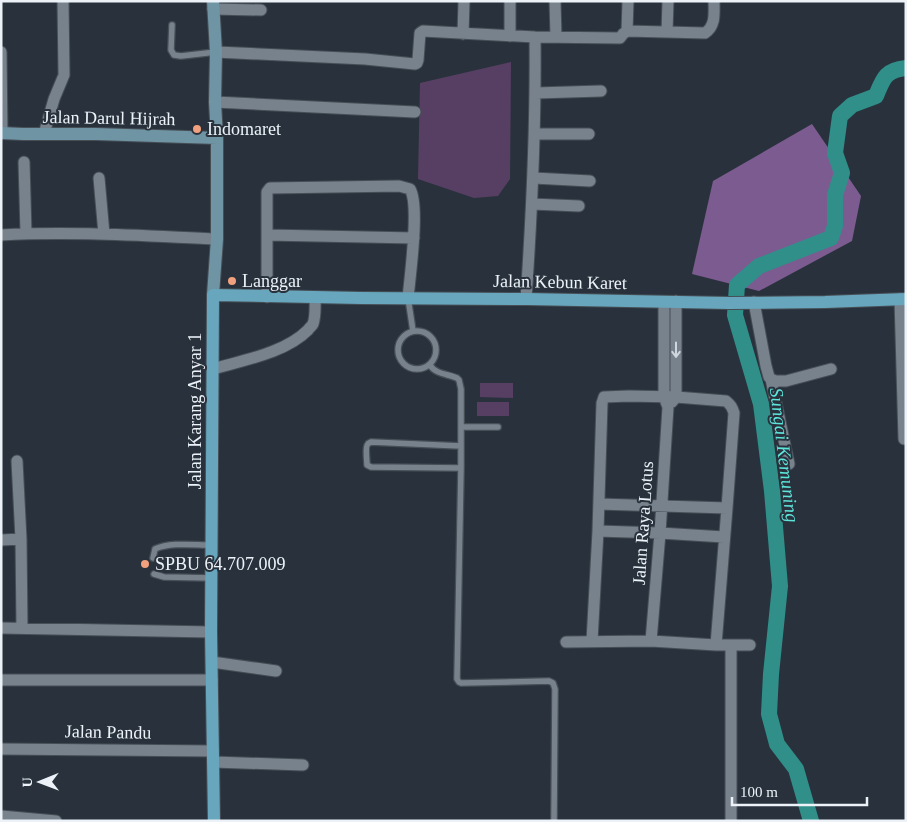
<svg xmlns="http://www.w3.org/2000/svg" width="907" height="822" viewBox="0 0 907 822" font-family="Georgia,serif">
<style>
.green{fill:#573f64}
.forest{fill:#7c5c90}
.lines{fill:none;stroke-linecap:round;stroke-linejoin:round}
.river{stroke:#308f89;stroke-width:16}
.lane-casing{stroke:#464e56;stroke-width:8}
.street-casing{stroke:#464e56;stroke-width:13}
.secondary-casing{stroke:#464e56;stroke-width:14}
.primary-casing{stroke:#464e56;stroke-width:14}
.lane{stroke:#78828d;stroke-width:5.5}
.street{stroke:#78828d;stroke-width:11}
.secondary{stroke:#6f94a4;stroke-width:12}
.primary{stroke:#67a6bc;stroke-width:12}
.oneway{stroke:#cfd6dd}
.poi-dot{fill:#f1a17d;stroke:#29323c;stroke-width:2}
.labels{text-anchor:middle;stroke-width:4;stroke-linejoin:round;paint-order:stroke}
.street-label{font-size:18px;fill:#ecf2f8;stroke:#29323c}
.poi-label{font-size:18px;fill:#ecf2f8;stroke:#29323c;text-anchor:start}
.water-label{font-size:19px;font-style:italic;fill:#5de4db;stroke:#29323c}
</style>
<rect width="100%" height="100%" fill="#29323c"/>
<!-- green -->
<path class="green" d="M511 62 510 179 498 196 474 198 418 179 420 83Z
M480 383H513V398L480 397Z
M477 402H509V416H477Z"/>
<!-- forest -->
<path class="forest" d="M812 124 861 196 852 241 759 291 692 274 713 181Z"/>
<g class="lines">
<!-- river -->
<path class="river" d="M811 821 796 769 777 744 769 714 771 674 780 586 772 491 761 404 735 315 737 285 759 266 831 238 835 226V195L842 173 835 153 840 116 852 105 876 96C883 79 885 70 906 68"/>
<!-- lane casing -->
<g class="lane-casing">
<path id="lane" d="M172 25 171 50 174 55 181 56 216 52
M408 298 413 331
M398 350a19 19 0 1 1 38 0a19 19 0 1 1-38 0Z
M430 365C435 374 448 374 457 378L459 380 461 389V468L457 679 459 682 461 683 549 681 553 683 555 689 554 821
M461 427H498
M461 446 371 442C370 443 368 443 368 444 365 446 367 461 367 465L371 467 461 468
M153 558 155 549C171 542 193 545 211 545
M154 574 164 577 212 578"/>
</g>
<!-- street casing -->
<g class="street-casing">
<path id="street" d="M555 1 556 37
M213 9 261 10
M627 31 628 1
M667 32 668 1
M463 34 464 1
M510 36V1
M1 52 2 133
M216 52 365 59 415 64 417 63 418 60 420 33 423 31 535 37 620 38 623 34 627 31 705 33C716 26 714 13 714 1
M536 93 601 91
M215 102 415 112
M44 134 54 99 64 75 63 1
M535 134H589
M24 162 26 233
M99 178 104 234
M534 178 590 181
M532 204 579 206
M1 235C73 231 145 236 217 239
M267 235 414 238
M267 297V192L270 188 399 186 410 189C420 205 410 276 408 298
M526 299C532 211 536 124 535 37
M900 299 904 439
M754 302 766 366 769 377 771 379 776 381H786L831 369
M213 369C244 360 285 353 308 330 309 328 312 326 313 324 316 316 315 305 315 297
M771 379 789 464
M672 402 676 397V301
M17 461 21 539
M599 504 727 508
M598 531 660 533 724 537
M1 540 21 539 22 628
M1 628 211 632
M592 641 598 531 602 403 604 397 629 396 676 397 726 401C731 405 732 407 734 413L727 508 716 645
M651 641 660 533 668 407 664 397V302
M566 642 651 641 716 645H750
M731 645V821
M212 662 276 671
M1 680H212
M1 749 213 751
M214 762 303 765
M1 816 56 821"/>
</g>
<!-- secondary casing -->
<g class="secondary-casing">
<path id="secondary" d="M1 133 23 134H96L217 138
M213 295 217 239V138L215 102 216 52 213 1"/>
</g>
<!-- primary casing -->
<g class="primary-casing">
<path id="primary" d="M214 821 211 632 213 295 361 298 526 299 729 303 825 302 906 299"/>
</g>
<!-- lane -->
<use href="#lane" class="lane"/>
<!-- street -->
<use href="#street" class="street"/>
<!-- secondary -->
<use href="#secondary" class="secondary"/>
<!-- primary -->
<use href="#primary" class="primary"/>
</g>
<!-- one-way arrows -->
<defs><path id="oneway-shaft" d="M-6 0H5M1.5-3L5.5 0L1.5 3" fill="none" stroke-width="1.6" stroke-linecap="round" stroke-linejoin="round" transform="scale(1.25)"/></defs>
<use class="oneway" href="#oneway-shaft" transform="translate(676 350) rotate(90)"/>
<!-- markers -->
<g class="poi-dot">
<circle cx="197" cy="129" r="5"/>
<circle cx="232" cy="281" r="5"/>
<circle cx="145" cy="564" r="5"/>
</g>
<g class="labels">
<!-- street labels -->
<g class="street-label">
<text transform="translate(109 118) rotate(1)" y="6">Jalan Darul Hijrah</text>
<text transform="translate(560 282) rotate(1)" y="6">Jalan Kebun Karet</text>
<text transform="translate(195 411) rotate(-90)" y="6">Jalan Karang Anyar 1</text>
<text transform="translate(643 523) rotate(-86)" y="6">Jalan Raya Lotus</text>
<text transform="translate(108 732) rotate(1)" y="6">Jalan Pandu</text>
</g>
<!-- poi labels -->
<g class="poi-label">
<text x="207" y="135">Indomaret</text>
<text x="242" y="287">Langgar</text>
<text x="155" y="570">SPBU 64.707.009</text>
</g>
<!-- water labels -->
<g class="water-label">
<text transform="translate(785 455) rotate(83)" y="7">Sungai Kemuning</text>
</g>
</g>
<!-- border -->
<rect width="907" height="822" fill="none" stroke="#ecf2f8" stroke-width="5"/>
<!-- north arrow -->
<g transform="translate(40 782) rotate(269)" stroke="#29323c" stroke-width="4" paint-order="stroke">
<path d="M0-4L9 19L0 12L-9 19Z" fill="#ecf2f8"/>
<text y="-8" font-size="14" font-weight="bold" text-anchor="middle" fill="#ecf2f8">U</text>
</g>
<!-- scale -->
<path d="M732 797v8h135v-8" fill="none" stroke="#ecf2f8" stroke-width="2.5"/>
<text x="740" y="797" font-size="15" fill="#ecf2f8" stroke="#29323c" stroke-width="4" paint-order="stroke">100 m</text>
</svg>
